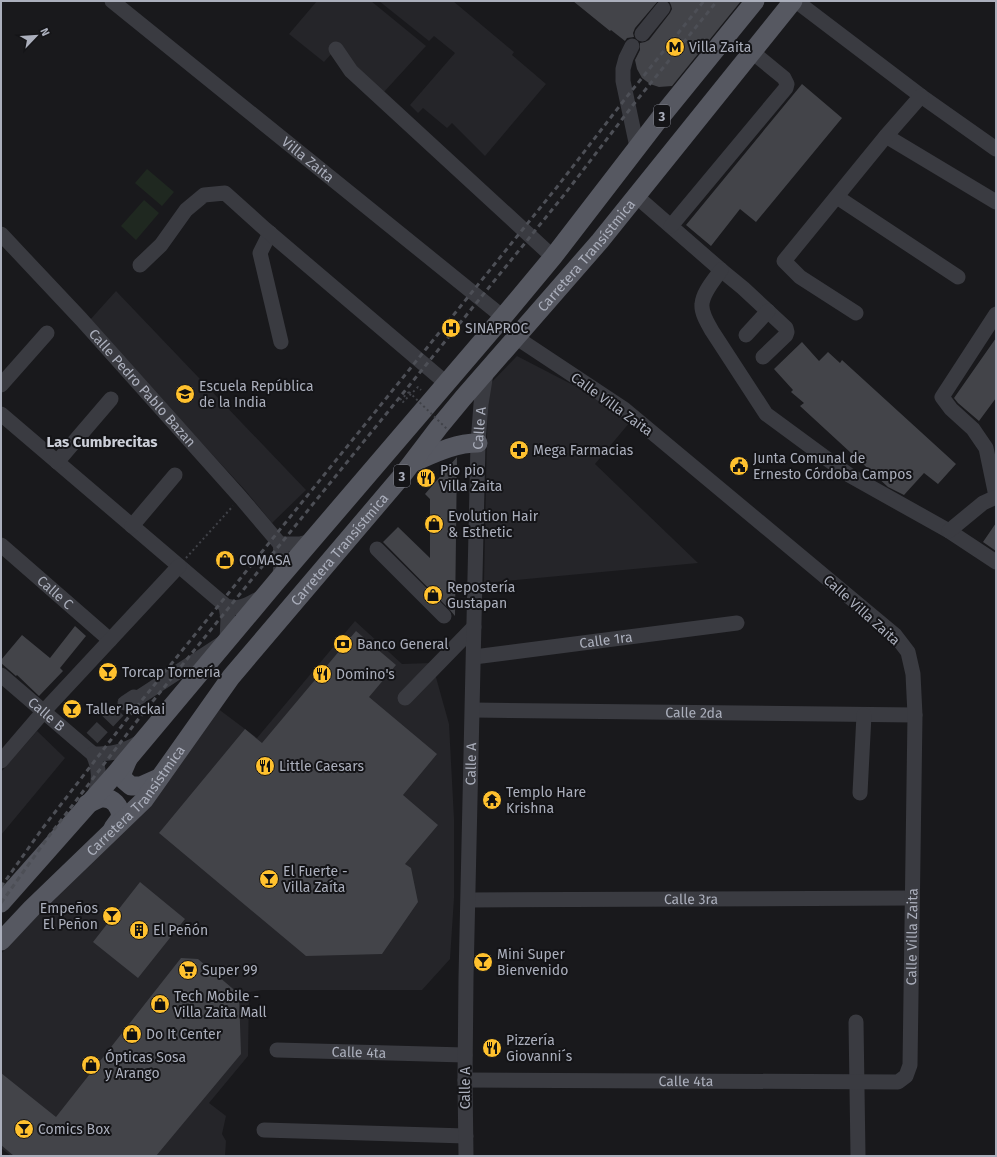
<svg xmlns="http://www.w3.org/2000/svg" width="997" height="1157" viewBox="0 0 997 1157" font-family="'Fira Sans',sans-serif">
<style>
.built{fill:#252529}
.green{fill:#1f2820}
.building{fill:#434449}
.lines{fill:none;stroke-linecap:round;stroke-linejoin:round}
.minor-tunnel{stroke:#36373c;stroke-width:15;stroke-dasharray:15 8;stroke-linecap:butt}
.path{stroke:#404248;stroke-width:2;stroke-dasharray:2 3;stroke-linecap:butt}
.minor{stroke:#3a3b41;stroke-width:15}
.major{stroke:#565861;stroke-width:19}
.rail{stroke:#4d4f56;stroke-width:3;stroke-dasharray:5 4;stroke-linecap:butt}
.path-bridge{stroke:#404248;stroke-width:2;stroke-dasharray:2 3;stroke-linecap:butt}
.labels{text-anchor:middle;stroke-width:4;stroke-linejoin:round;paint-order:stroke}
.shield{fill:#141417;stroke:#7e808a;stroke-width:1}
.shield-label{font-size:13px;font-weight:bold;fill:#abafbc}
.poi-label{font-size:14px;fill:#abafbc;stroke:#141417;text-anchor:start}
.street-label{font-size:14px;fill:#abafbc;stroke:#141417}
.neighbourhood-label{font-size:15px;font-weight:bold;fill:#cccfd8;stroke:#141417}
</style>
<rect width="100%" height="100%" fill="#19191c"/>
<!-- built -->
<path class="built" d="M317 1H371L426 46 383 93 353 66 340 44 324 62 289 34Z
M379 1H453L514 52 512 55 546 84 485 156 452 123 447 128 423 108 418 113 410 105 455 53 434 36 429 41Z
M116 291 306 490 272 523 245 490 89 321Z
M517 356 600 399 630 422 595 464 698 563 484 583 488 386Z
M355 621 402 664 432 663 449 724 454 819V898L450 959 422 990H262L249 992 248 1056 209 1103 226 1116 222 1134 226 1141 225 1156H11L1 1148V954L217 708 257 738Z
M37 731 65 758 1 835V772Z"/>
<!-- green -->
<path class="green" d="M147 169 174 192 162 206 135 183Z
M144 200 159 213 136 240 121 226Z"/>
<!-- building -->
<path class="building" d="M573 1H658L635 28 633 33 634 37 627 38 625 41 611 30 610 31Z
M669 1H741L672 86 659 87 650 84 642 78 637 69 635 60 640 50V43L645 42 649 40 670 13 672 9 671 5Z
M802 84 842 118 756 222 740 209 711 246 686 225Z
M996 338V398L979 421 958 403 954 398Z
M802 342 819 361 828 352 840 363 842 360 956 464 938 484 924 473 904 495 888 487 800 406 804 403 791 392 793 390 774 369Z
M457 457 455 616 450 610 383 542 398 527 430 558V499L425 494Z
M996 523V551L983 542Z
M75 626 86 636 60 668 63 671 39 696 17 675 16 676 1 663V660L22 635 50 658Z
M356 631 396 665 369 697 437 754 403 795 438 825 405 864 411 868 418 902 382 954 306 956 159 833 245 729 262 743Z
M140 882 185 919 138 978 93 942Z
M181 958 198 959 239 994 241 1054 156 1156H14L1 1145V1073L56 1117Z"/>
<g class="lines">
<!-- minor-tunnel -->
<path class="minor-tunnel" d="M92 738 125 703"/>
<!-- path -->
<path class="path" d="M409 392 400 400 403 402 418 387 421 390
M186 558 233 506"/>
<!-- minor -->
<g class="minor">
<path id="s1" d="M112 1 503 317"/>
<path d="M796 1 921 96 996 149"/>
<path d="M642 34 663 8"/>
<path d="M632 46 626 58 623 69V81L637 147"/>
<path d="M336 49 351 71 553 257"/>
<path d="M886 136 996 202"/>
<path d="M636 196 721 270 743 288 786 328 787 332 786 335 763 357"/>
<path d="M837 197 958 277"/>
<path d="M671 226 786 88 787 84 784 78 751 51"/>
<path d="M270 233 260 253 281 342"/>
<path id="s2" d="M1 234 81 319 241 498 280 544 282 559 280 574 277 579"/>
<path d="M140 265 161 245 186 210 204 195 225 193 265 229 446 383"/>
<path d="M721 270C714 280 703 292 702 304 701 313 708 324 712 331L766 414 849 475 949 531 996 562"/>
<path d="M856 313 800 277 784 261 886 136 921 96"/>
<path d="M996 314 942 397 951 409 973 429 986 448 996 496"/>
<path d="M746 335 768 311"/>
<path d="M1 385 47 333"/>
<path d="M1 414 226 606C241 610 247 605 260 598"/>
<path d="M57 462 111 399"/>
<path d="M132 526 175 475"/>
<path d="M949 531 983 503 996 497"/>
<path d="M280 544H300L312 541"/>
<path id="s3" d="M1 545 110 640"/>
<path d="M377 549 444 616"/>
<path id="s4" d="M474 657 737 623"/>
<path id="s5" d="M1 675 93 754C100 769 100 781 94 797"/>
<path d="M405 698 474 627"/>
<path d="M125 703 134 697 138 698 227 640 228 619 226 606"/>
<path id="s6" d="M473 710 915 715"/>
<path d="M93 754C112 754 123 752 140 742"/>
<path d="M1 761 44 711 179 566"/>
<path d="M860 793 864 715"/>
<path id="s7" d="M469 900 912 898"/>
<path d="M856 1022 858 1155"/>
<path id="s8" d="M277 1050 465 1055"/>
<path id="s9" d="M465 1080 898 1082 906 1076 910 1065 915 715 913 674 908 652 895 635 624 409 517 338"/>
<path d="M264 1130 466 1136"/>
<path id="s10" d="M466 1156 465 1080 466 978 478 443 481 404 486 373"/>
</g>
<!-- major -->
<g class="major">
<path d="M414 462C435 453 455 443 478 443"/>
<path d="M128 759 122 773 124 780 131 786H141L159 778"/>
<path d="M87 804C92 802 97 799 102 798 113 797 120 806 121 817L113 828"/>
<path d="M1 903 116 773 277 581 503 317 553 257 660 118 755 1"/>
<path id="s11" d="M1 941 32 908 144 800 231 677 401 477 439 427 463 398 600 241 793 1"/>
</g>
<!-- rail -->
<path class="rail" d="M1 887 42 829 134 710 557 187 625 99 704 1
M1 903 49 836 140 717 564 195 633 105 717 1"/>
<!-- path-bridge -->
<path class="path-bridge" d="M409 392 447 429"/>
</g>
<!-- icons -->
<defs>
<g id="metro-disc" transform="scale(1)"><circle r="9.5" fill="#ffc12e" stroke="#141417"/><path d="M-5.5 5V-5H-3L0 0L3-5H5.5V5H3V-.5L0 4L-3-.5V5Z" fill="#111"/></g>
<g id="hospital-disc" transform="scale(1)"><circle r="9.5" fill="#ffc12e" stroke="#141417"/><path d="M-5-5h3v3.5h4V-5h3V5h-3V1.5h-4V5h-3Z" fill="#111"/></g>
<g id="school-disc" transform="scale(1)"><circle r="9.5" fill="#ffc12e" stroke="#141417"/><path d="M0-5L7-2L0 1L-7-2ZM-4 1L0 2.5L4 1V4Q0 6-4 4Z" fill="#111"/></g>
<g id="pharmacy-disc" transform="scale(1)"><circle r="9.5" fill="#ffc12e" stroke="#141417"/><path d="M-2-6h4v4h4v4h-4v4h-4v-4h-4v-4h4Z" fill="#111"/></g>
<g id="civic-disc" transform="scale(1)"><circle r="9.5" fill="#ffc12e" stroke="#141417"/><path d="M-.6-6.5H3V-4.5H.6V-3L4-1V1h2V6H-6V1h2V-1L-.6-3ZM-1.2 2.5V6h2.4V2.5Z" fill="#111"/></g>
<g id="restaurant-disc" transform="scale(1)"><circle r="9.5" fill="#ffc12e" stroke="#141417"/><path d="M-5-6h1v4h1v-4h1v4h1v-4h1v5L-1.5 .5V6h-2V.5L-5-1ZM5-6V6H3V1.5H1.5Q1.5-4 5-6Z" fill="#111"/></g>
<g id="shop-disc" transform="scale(1)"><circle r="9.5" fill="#ffc12e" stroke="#141417"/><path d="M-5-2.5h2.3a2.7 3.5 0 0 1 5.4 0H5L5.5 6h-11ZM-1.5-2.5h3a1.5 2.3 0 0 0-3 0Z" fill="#111"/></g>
<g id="bank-disc" transform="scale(1)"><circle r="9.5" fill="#ffc12e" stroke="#141417"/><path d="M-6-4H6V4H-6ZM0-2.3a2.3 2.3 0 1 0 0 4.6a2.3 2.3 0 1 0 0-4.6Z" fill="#111"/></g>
<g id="bar-disc" transform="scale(1)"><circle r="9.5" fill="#ffc12e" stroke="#141417"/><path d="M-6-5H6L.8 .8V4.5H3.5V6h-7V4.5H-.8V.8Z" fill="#111"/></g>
<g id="temple-disc" transform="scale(1)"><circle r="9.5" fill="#ffc12e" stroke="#141417"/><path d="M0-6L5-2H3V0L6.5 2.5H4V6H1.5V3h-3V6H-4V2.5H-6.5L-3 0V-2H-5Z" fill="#111"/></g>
<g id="building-disc" transform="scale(1)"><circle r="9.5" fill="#ffc12e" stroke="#141417"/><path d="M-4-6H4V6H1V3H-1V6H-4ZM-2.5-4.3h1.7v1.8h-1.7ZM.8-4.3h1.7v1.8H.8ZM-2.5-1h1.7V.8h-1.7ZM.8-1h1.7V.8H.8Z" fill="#111"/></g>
<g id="supermarket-disc" transform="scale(1)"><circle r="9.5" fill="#ffc12e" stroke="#141417"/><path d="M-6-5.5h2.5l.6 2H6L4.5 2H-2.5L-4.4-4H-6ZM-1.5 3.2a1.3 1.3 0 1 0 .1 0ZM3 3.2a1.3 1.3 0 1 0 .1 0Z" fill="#111"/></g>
</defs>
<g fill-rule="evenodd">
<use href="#metro-disc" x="675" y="47"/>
<use href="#hospital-disc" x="451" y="328"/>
<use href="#school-disc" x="185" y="394"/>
<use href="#pharmacy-disc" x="519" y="450"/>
<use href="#civic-disc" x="739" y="466"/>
<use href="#restaurant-disc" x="426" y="478"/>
<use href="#shop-disc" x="434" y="524"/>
<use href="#shop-disc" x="225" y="560"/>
<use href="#shop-disc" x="433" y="595"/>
<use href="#bank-disc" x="343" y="644"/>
<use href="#bar-disc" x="108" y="672"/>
<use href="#restaurant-disc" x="322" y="674"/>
<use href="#bar-disc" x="72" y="709"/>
<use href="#restaurant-disc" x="265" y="766"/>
<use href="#temple-disc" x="492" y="800"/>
<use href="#bar-disc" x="269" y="879"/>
<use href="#bar-disc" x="112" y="916"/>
<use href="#building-disc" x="139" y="930"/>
<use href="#bar-disc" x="483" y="962"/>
<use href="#supermarket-disc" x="188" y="970"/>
<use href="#shop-disc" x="160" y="1004"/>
<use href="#shop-disc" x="132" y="1034"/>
<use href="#restaurant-disc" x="492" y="1048"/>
<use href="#shop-disc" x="91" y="1065"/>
<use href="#bar-disc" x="24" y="1129"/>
</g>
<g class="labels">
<!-- shield labels -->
<g class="shield">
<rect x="654" y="105" width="16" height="22" rx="3"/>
<rect x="394" y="465" width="16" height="22" rx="3"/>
</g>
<g class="shield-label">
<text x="662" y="121">3</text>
<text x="402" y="481">3</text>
</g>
<!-- poi labels -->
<g class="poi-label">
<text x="689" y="52">Villa Zaita</text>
<text x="465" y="333">SINAPROC</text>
<text x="199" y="391">Escuela República<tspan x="199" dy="16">de la India</tspan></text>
<text x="533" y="455">Mega Farmacias</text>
<text x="753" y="463">Junta Comunal de<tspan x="753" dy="16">Ernesto Córdoba Campos</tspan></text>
<text x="440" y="475">Pio pio<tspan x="440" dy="16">Villa Zaita</tspan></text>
<text x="448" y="521">Evolution Hair<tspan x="448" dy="16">&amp; Esthetic</tspan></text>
<text x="239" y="565">COMASA</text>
<text x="447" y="592">Repostería<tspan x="447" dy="16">Gustapan</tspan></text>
<text x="357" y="649">Banco General</text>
<text x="122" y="677">Torcap Tornería</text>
<text x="336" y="679">Domino's</text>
<text x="86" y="714">Taller Packai</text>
<text x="279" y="771">Little Caesars</text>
<text x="506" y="797">Templo Hare<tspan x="506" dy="16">Krishna</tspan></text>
<text x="283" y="876">El Fuerte -<tspan x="283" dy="16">Villa Zaíta</tspan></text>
<text x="98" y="913" text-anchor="end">Empeños<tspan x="98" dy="16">El Peñon</tspan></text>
<text x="153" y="935">El Peñón</text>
<text x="497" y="959">Mini Super<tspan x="497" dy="16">Bienvenido</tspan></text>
<text x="202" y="975">Super 99</text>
<text x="174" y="1001">Tech Mobile -<tspan x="174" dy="16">Villa Zaita Mall</tspan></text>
<text x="146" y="1039">Do It Center</text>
<text x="506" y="1045">Pizzería<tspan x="506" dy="16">Giovanni´s</tspan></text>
<text x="105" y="1062">Ópticas Sosa<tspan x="105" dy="16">y Arango</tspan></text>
<text x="38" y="1134">Comics Box</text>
</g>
<!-- street labels -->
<g class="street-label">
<text dy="5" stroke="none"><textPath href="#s1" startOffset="252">Villa Zaita</textPath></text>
<text dy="5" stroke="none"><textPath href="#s11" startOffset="903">Carretera Transístmica</textPath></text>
<text dy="5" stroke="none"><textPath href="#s2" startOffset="209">Calle Pedro Pablo Bazan</textPath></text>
<text transform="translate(612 404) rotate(36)" y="5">Calle Villa Zaita</text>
<text dy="5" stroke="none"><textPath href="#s10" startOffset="728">Calle A</textPath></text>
<text dy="5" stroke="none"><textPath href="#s11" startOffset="519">Carretera Transístmica</textPath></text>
<text dy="5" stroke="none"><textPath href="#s3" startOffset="72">Calle C</textPath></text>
<text transform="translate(862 610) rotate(42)" y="5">Calle Villa Zaita</text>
<text dy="5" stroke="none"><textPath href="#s4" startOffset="133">Calle 1ra</textPath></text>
<text dy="5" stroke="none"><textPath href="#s6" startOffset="221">Calle 2da</textPath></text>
<text dy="5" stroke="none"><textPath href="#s5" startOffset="60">Calle B</textPath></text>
<text dy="5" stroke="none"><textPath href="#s10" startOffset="392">Calle A</textPath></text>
<text dy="5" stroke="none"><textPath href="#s11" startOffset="195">Carretera Transístmica</textPath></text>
<text dy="5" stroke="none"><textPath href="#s7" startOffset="222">Calle 3ra</textPath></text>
<text dy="5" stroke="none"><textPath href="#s9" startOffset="583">Calle Villa Zaita</textPath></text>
<text dy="5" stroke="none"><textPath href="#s8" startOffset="82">Calle 4ta</textPath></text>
<text dy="5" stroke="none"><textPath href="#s9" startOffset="221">Calle 4ta</textPath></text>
<text transform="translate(465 1088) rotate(-90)" y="5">Calle A</text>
</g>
<!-- neighbourhood labels -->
<g class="neighbourhood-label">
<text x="102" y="447">Las Cumbrecitas</text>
</g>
</g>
<!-- border -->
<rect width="997" height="1157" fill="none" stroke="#abafbc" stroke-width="4"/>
<!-- north arrow -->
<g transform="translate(36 36) rotate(65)" stroke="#141417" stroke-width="3" paint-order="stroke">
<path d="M0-3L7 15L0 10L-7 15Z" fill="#abafbc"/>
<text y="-6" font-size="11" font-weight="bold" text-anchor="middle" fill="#abafbc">N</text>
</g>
</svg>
